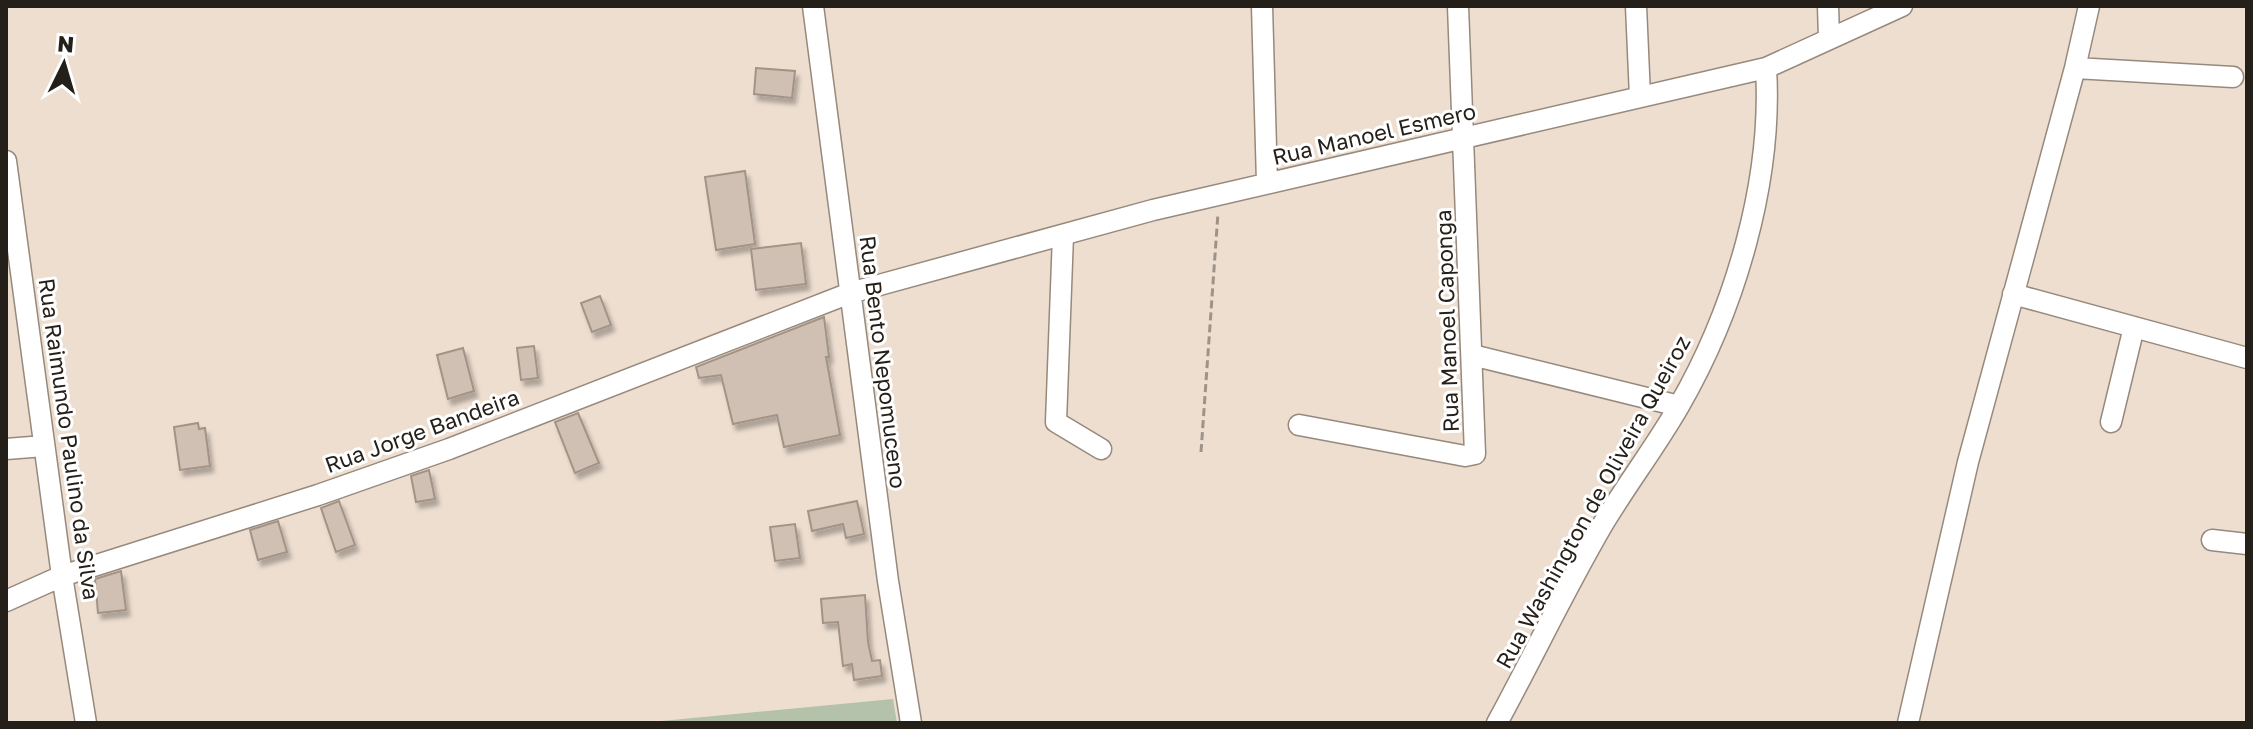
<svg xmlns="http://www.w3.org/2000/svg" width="2253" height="729" viewBox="0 0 2253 729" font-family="'Golos Text',sans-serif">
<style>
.green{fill:#b5c2ab}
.building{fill:#d0c0b3;stroke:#a39387;stroke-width:2;filter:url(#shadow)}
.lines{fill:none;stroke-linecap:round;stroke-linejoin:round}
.minor-casing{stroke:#97897c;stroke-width:23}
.path{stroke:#9e9388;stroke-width:3;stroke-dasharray:8 4;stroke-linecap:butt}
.minor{stroke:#fff;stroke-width:20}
.labels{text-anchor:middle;stroke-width:6;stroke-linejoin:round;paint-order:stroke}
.street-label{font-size:22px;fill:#241f19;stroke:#fff}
</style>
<defs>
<filter id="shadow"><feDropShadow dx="3.5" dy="6" stdDeviation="2" flood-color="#0004"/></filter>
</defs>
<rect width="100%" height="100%" fill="#edded0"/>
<!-- green -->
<path class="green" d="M893 699 897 723H640Z"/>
<!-- building -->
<path class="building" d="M756 68 795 71 792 98 754 94Z
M745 171 755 244 716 250 705 177Z
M801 243 806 284 756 290 751 249Z
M600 296 611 325 592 332 581 303Z
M824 317 829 357H826L840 435 784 447 777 415 733 424 721 375 699 378 696 367Z
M534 346 538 378 521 380 517 348Z
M463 348 474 391 448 399 437 355Z
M578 413 599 463 575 473 555 422Z
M198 423 199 429 205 428 210 466 180 470 174 427Z
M429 470 435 499 416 502 411 476Z
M339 501 355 545 336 552 321 508Z
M857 501 864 534 846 538 843 524 812 531 808 511Z
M278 521 287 552 258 560 250 530Z
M795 524 800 558 775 561 770 527Z
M121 571 126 610 98 613 95 579Z
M865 595 868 642 872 661 880 660 882 676 854 680 852 664 843 666 838 622 823 623 821 599Z"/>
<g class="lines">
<!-- minor casing -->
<g class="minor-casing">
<path id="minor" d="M813 6 888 581 911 723
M1262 6 1267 183
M1636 6 1640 97
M1828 6 1829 38
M2075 68 2233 77
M6 161 62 576 86 723
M1063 235 1056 422 1101 449
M2013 294 2247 358
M1472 355 1679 406
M2111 422 2134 327
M1299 425 1465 456 1475 454 1458 6
M6 449 44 446
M2212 540 2247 544
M6 601 62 576 318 495 449 449 850 293 1153 210 1766 68 1902 6
M1497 723C1533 657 1565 589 1603 524 1627 484 1656 446 1679 406 1735 309 1773 181 1766 68
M1908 723 1968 462 2075 68 2089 6"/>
</g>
<!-- path -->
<path class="path" d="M1201 452 1218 213"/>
<!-- minor -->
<use href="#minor" class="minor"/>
</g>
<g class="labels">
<!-- street labels -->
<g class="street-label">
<text transform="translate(1374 134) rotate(-13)" y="8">Rua Manoel Esmero</text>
<text transform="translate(1447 321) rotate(-92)" y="8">Rua Manoel Caponga</text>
<text transform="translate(883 362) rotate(83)" y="8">Rua Bento Nepomuceno</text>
<text transform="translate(422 431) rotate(-20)" y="8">Rua Jorge Bandeira</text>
<text transform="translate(69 439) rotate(82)" y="8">Rua Raimundo Paulino da Silva</text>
<text transform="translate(1593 502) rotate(-61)" y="8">Rua Washington de Oliveira Queiroz</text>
</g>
</g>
<!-- border -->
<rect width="2253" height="729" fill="none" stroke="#241f19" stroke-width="16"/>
<!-- north arrow -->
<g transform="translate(64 64) rotate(5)" stroke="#ffffff" stroke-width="6" paint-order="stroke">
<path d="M0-6L14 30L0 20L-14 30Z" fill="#241f19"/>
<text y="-12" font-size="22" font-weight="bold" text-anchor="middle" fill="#241f19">N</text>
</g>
</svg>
